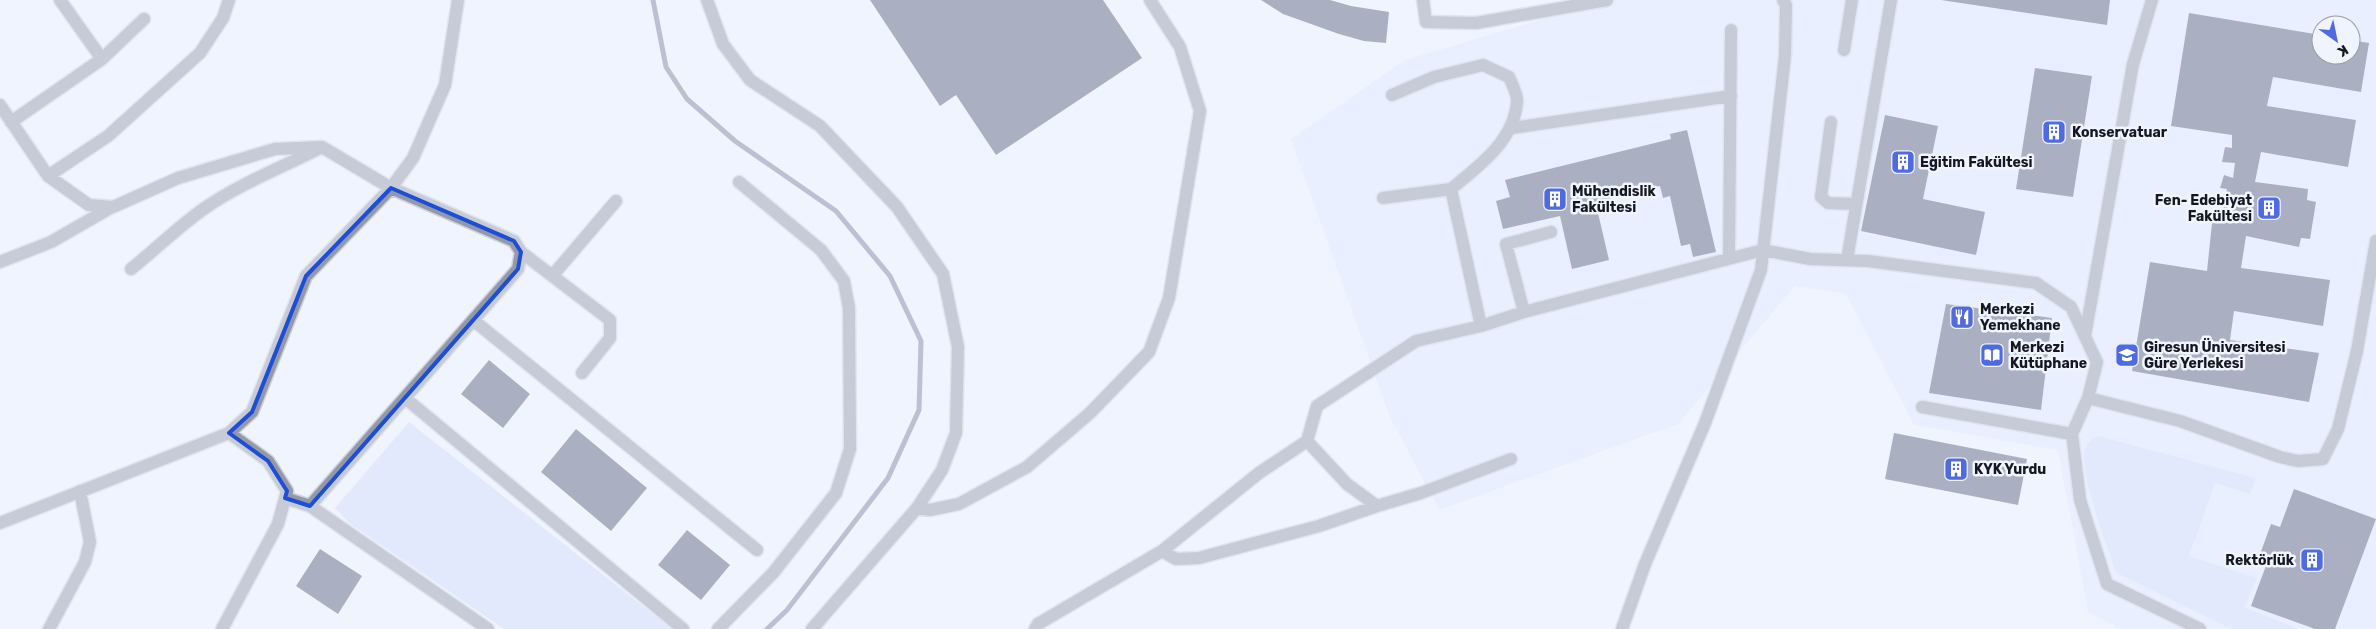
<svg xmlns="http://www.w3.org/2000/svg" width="2376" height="629" viewBox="0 0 2376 629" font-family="Rubik,sans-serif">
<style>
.built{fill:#e2e9fe;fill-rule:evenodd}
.green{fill:#d2dcf9}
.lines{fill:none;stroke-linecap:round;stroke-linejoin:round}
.stream{stroke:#7a839d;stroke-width:5}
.building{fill:#565e75}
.minor-casing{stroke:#cdd1dc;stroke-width:15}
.minor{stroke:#9499a8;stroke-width:12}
.marked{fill:none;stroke:#1d4ed8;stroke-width:4;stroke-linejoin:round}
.labels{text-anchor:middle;stroke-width:5;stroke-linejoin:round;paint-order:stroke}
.poi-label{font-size:14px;font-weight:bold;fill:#151822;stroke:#f0f4ff;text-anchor:start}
</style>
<rect width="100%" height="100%" fill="#f0f4ff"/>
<!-- built -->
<path class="built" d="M1607 0H2376V629H2120L2088 612 2058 450 1914 425 1846 294 1795 286 1678 424 1439 510 1389 415 1291 139 1405 60ZM2321 25H2351V55H2321Z"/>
<!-- green -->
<path class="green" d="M409 422 672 629H504L349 523 335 508Z
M2098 436 2256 478 2250 494 2215 483 2189 556 2257 578 2244 607 2298 629H2231L2117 573C2108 551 2079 472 2085 450 2087 443 2091 439 2098 436Z"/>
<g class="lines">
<!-- stream -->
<path class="stream" d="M653 0 666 67 687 99 735 141 836 211 890 276 921 341 919 410 888 478 787 610 767 629"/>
</g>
<!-- building -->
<path class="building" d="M870 0H1103L1142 58 996 155 956 95 940 106Z
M1261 0H1330L1351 6 1389 12 1386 43 1364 41 1339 34 1283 14Z
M1941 0H2110L2107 25Z
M2189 13 2321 35V55H2351V40L2369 43 2361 92 2273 77 2267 106 2356 120 2348 167 2261 152 2255 182 2308 189 2307 200 2316 202 2310 239 2301 238 2299 247 2246 236 2241 268 2330 280 2323 326 2234 311 2230 340 2319 353 2309 402 2132 371 2150 262 2207 271 2213 214 2222 216 2227 189 2220 188 2224 175 2233 178 2235 163 2222 162 2225 147 2232 148V135L2171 126Z
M2035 68 2092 76 2073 197 2016 189Z
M1885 115 1938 126 1923 199 1985 212 1976 255 1861 231Z
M1687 130 1716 252 1693 257 1690 244 1681 246 1670 196 1663 198 1660 186 1604 200 1606 211 1598 213 1609 260 1572 269 1560 216 1503 229 1496 201 1510 197 1505 180 1671 139 1670 134Z
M1946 304 2052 318 2041 410 1929 393Z
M489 360 530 394 503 428 461 394Z
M576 429 647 488 611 531 541 472Z
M1894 433 2027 459 2018 505 1885 479Z
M2294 489 2376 519 2335 629H2315L2251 606 2267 563 2259 557 2271 524 2280 527Z
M687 530 730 565 701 600 658 565Z
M320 549 362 576 338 614 296 586Z"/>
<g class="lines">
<!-- minor casing -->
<g class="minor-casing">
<path id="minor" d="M60 0 102 59
M707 0 723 44 750 80 820 126 897 207 943 274 958 347 956 433 942 470 917 508 812 629
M1423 0 1426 22 1476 23 1607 0
M1844 50 1852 0
M1392 95 1434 77 1483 65 1509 77C1512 84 1518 95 1517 102 1514 141 1479 166 1451 189L1481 326
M0 105 48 176 89 205 113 207 178 178 275 149 322 147 391 188 514 241 521 252 518 269 310 506
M11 122 102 59 144 19
M1831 122 1821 197 1828 203 1855 204
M1512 128 1731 96
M48 176 108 136 200 53 223 18 229 0
M1383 198 1451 189
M521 252 610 320V338L582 373
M1729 258 1731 30
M1847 260 1891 0
M0 262 51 242 112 207
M131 269C156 249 179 226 205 208 241 183 281 168 320 148
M553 275 616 201
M1524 312 1506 244 1551 232
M473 320 757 550
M2085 336 2133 64 2152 0
M405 398 683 629
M2088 398 2072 434 2080 500 2107 584 2200 629
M1922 407 2072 434
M1307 441 1347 484 1377 506 1421 493 1511 459
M285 498 310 506 488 629
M917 508 930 510 959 504 1027 467 1090 413 1149 352 1169 298 1200 111 1180 47 1150 0
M0 523 229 433 252 412 306 276 391 188 413 158 445 85 458 0
M1162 551 1176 559 1199 558 1319 526 1377 506
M49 629 85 562 90 542 80 491
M222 629 278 524 287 491 268 461 229 433
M718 629 773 573 836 493 850 449 849 308 844 281 821 250 739 182
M1035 629 1038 624 1162 551 1259 473 1307 441 1317 406 1416 341 1481 326 1524 312 1763 250 1810 259 1868 261 2036 283 2071 307 2097 362 2088 398 2180 421 2280 457 2298 461 2323 459 2338 429 2357 351 2376 241
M1622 629 1645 564 1705 423 1761 270 1785 56 1786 5 1783 0"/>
</g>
<!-- minor -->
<use href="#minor" class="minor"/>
</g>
<!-- marked area -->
<path d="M0 0H2376V629H0ZM391 188 514 241 521 252 518 269 310 506 285 498 287 491 268 461 229 433 252 412 306 276Z" fill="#f0f4ff" fill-opacity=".55" fill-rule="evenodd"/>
<path class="marked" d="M391 188 514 241 521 252 518 269 310 506 285 498 287 491 268 461 229 433 252 412 306 276Z"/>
<!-- icons -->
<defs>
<g id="building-square" transform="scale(1.25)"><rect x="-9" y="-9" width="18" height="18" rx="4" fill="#506adf" stroke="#f0f4ff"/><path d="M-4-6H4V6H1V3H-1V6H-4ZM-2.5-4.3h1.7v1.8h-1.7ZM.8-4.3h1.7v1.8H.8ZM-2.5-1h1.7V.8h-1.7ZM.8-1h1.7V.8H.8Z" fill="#fff"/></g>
<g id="restaurant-square" transform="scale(1.25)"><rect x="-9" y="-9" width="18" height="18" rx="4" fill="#506adf" stroke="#f0f4ff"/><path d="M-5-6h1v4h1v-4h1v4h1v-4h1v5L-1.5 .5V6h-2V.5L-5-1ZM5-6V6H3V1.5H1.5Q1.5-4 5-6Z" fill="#fff"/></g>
<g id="library-square" transform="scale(1.25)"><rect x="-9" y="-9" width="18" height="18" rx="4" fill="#506adf" stroke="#f0f4ff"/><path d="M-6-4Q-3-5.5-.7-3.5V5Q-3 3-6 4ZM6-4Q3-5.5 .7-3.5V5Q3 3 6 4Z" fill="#fff"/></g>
<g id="university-square" transform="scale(1.25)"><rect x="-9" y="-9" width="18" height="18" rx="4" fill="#506adf" stroke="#f0f4ff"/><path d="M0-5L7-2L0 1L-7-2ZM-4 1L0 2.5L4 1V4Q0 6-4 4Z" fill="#fff"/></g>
</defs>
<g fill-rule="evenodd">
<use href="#building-square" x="2054" y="132"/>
<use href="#building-square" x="1903" y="162"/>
<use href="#building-square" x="1555" y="199"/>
<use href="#building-square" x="2269" y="208"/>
<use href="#restaurant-square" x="1962" y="317"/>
<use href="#library-square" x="1992" y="355"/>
<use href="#university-square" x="2127" y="355"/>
<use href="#building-square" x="1956" y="469"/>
<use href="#building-square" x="2312" y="560"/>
</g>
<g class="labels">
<!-- poi labels -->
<g class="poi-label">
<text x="2072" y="137">Konservatuar</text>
<text x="1920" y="167">Eğitim Fakültesi</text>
<text x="1572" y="196">Mühendislik<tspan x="1572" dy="16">Fakültesi</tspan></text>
<text x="2252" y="205" text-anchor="end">Fen- Edebiyat<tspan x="2252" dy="16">Fakültesi</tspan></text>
<text x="1980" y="314">Merkezi<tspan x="1980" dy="16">Yemekhane</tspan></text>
<text x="2010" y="352">Merkezi<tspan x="2010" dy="16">Kütüphane</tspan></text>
<text x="2144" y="352">Giresun Üniversitesi<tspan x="2144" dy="16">Güre Yerlekesi</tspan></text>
<text x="1974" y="474">KYK Yurdu</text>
<text x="2294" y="565" text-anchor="end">Rektörlük</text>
</g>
</g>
<!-- north arrow -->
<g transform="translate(2336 40) rotate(147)"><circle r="24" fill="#f0f4ff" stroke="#989ca7"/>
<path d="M0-4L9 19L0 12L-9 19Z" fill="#506adf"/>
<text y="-8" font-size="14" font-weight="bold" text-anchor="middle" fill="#151822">K</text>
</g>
</svg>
